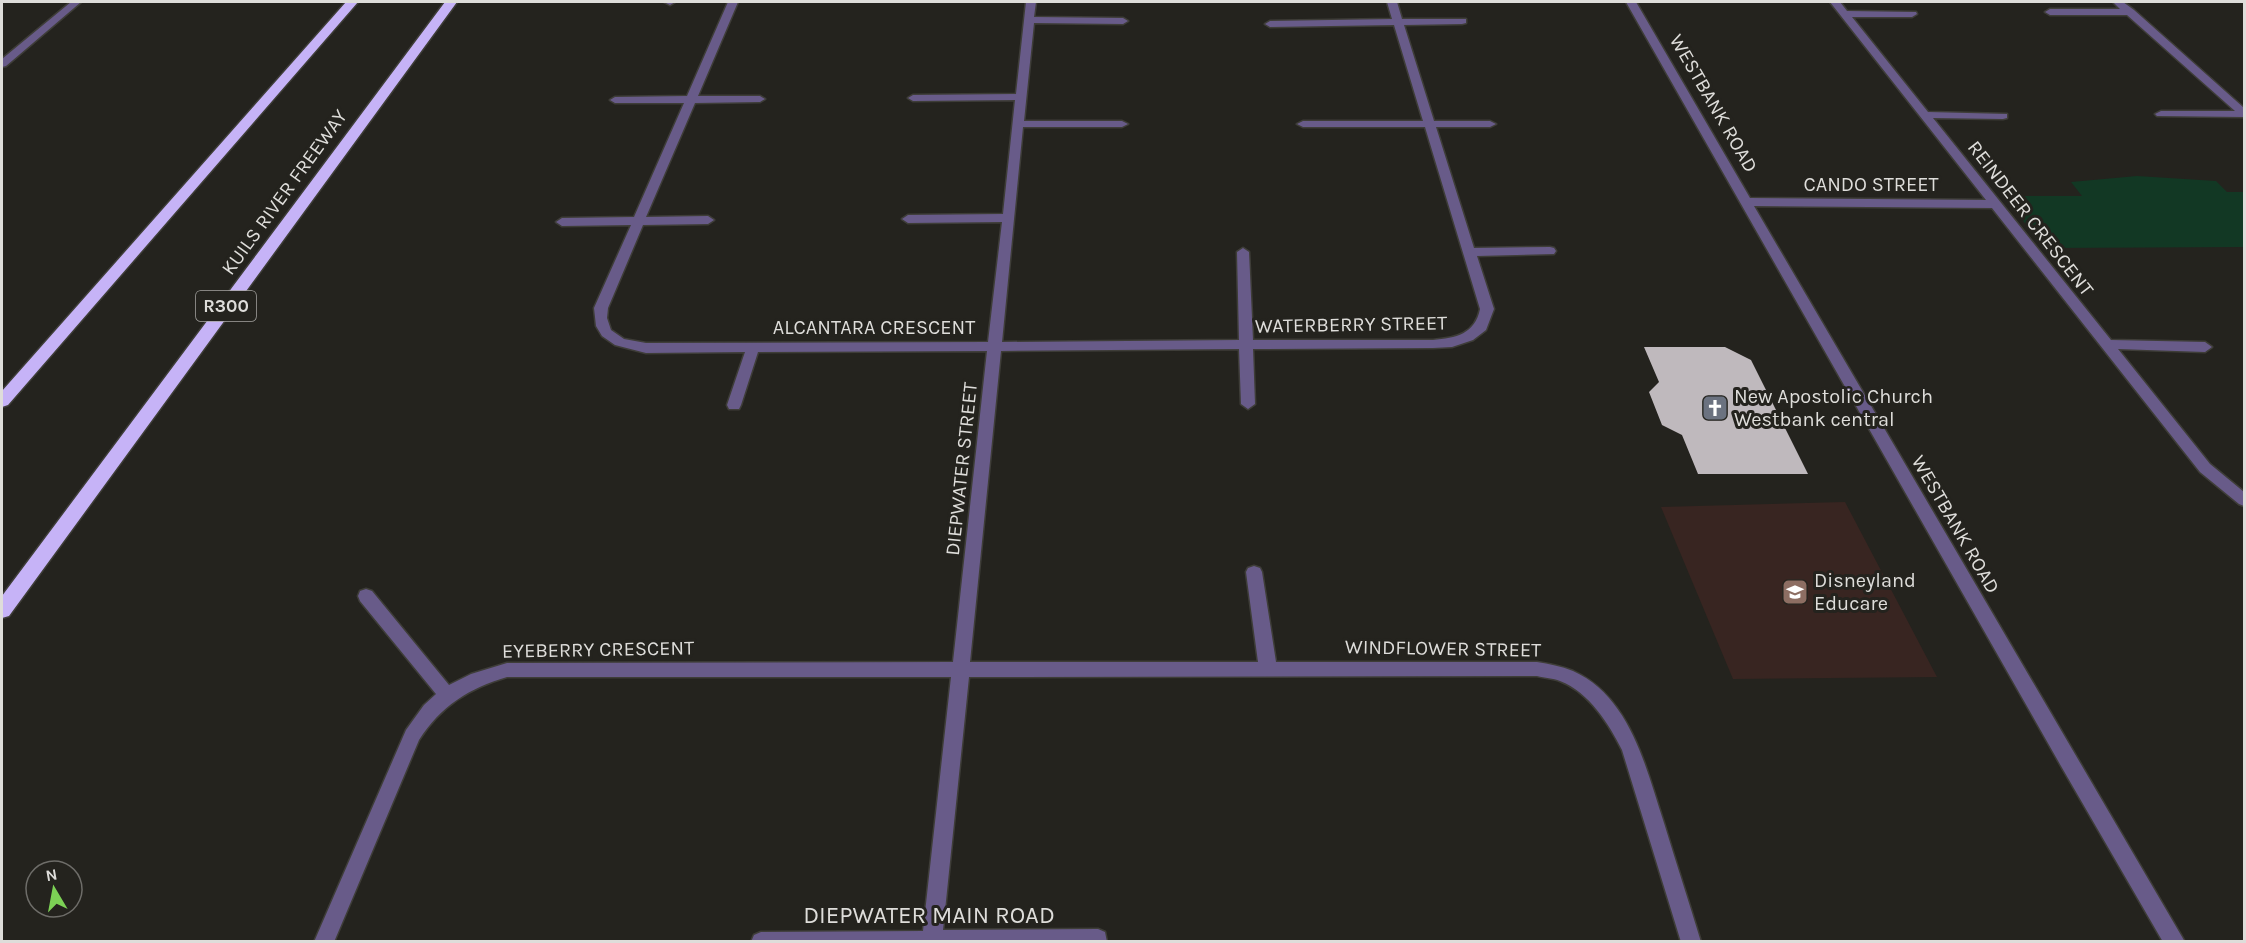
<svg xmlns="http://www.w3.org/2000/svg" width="2246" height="943" viewBox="0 0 2246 943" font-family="Karla,sans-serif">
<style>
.education{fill:#382521}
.green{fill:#123824}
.building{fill:#bfb9bd}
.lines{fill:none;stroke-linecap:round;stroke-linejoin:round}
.minor-casing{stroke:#3e3d38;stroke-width:3}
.highway-casing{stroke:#3e3d38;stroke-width:3}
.minor{fill:#685b89;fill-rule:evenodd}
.highway{fill:#c6b3f7;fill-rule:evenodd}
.labels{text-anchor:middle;stroke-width:6;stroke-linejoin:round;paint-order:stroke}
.shield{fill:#24231e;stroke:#a6a5a2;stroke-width:1.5}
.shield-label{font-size:18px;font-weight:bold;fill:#deddda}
.street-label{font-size:20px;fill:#deddda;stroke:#24231e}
.poi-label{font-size:20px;fill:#deddda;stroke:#24231e;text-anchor:start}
.near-street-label{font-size:24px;fill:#deddda;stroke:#24231e}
</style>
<rect width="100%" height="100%" fill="#24231e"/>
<!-- education -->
<path class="education" d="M1845 502 1937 677 1733 679 1661 507Z"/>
<!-- green -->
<path class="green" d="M2137 176 2216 181 2227 192H2244V247L2044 248 2004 196H2082L2071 182Z"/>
<!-- building -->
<path class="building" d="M1644 347H1725L1751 360 1808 474H1698L1682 435 1662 425 1649 392 1659 382Z"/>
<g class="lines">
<!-- minor casing -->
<g class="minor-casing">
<path id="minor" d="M71 2H81L6 66 2 67V59Z
M664 2H675L670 5Z
M728 2H738L698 96H760L765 99 760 102 695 103 646 217 708 216 714 220 708 224 643 225 608 308 607 318 611 330 624 339 646 343 988 342 1002 222 908 223 902 219 908 215 1003 214 1015 100 913 101 908 98 913 95 1016 94 1026 2H1036L1034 17 1123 18 1128 21 1123 24 1034 23 1024 121H1122L1128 124 1122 127H1023L1002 342 1239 340 1237 252 1243 248 1249 252 1253 340H1433C1456 338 1475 334 1480 309L1425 127H1303L1297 124 1303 121H1423L1394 25 1270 27 1265 24 1270 21 1392 19 1387 2H1397L1402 19H1466V23L1462 24 1404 25 1434 121H1490L1496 124 1490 127H1436L1474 248 1550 247 1554 248 1556 251 1554 254 1477 256 1494 309 1486 330 1473 340 1452 347 1433 348 1253 349 1255 404 1248 409 1241 404 1239 349 1001 351 970 662H1258L1246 572 1248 568 1254 566 1260 568 1262 572 1276 662H1537C1549 664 1561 666 1573 671 1631 697 1646 769 1664 823 1676 863 1689 902 1701 942H1681L1622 750C1609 724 1589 692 1560 681 1553 678 1545 678 1537 676L969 677 943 930 1098 929 1105 932 1107 942H751L754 935 761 932 923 931 951 677H507C469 688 441 706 419 740L334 942H314L406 730 424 705 436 694 360 601 358 596 360 591 366 589 372 591 449 685 471 674 507 663 953 662 987 351 758 352 741 405 739 409H729L727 405 745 352 646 353 615 345 602 336 596 326 594 308 631 225 562 226 556 222 562 218 634 217 684 103H615L610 100 615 97 687 96Z
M1626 2H1636L1750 198 1986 200 1830 2H1840L1847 11 1916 12 1917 14 1912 17H1852L1928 112 2007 114V118L2003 119 1933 118 2111 340 2205 342 2212 347 2205 352 2118 349 2210 464 2244 492V506L2239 504 2200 472 1992 208 1754 206 2185 942H2163L2061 766Z
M2113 2H2123L2134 10 2244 108V117L2157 116 2155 114 2161 111H2235L2127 15H2050L2045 12 2050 9H2120Z"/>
</g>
<!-- highway casing -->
<g class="highway-casing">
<path id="highway" d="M346 2H358L8 405 2 407V391Z
M445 2H457L9 616 2 618V596Z"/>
</g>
<!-- minor -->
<use href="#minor" class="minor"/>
<!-- highway -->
<use href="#highway" class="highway"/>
</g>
<!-- icons -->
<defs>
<g id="church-square" transform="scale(1.35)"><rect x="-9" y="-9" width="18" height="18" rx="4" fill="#6b7280" stroke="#24231e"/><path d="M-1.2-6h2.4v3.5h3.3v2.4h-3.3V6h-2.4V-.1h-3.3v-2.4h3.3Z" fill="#fff"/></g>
<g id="school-square" transform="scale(1.35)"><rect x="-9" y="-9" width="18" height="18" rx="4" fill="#8d6e63" stroke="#24231e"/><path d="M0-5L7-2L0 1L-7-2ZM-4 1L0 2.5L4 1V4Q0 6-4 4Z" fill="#fff"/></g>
</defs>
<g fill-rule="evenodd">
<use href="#church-square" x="1715" y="408"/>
<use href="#school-square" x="1795" y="592"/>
</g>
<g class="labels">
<!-- shield labels -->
<rect class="shield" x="196" y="291" width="60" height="30" rx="4.5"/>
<g class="shield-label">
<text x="226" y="312">R300</text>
</g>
<!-- street labels -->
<g class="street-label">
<text transform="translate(1714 103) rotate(60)" y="7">WESTBANK ROAD</text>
<text x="1871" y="191">CANDO STREET</text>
<text transform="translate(284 192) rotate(-54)" y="7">KUILS RIVER FREEWAY</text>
<text transform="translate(2031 218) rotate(52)" y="7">REINDEER CRESCENT</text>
<text transform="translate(1351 324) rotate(-1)" y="7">WATERBERRY STREET</text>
<text x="874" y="334">ALCANTARA CRESCENT</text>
<text transform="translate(961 469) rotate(-84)" y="7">DIEPWATER STREET</text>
<text transform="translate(1956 524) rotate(60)" y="7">WESTBANK ROAD</text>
<text transform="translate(1443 648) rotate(1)" y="7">WINDFLOWER STREET</text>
<text transform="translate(598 649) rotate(-1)" y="7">EYEBERRY CRESCENT</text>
</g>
<!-- poi labels -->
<g class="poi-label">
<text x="1734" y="403">New Apostolic Church<tspan x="1734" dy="23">Westbank central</tspan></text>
<text x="1814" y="587">Disneyland<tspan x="1814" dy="23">Educare</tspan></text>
</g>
<!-- near-street labels -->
<g class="near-street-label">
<text x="929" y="923">DIEPWATER MAIN ROAD</text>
</g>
</g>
<!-- border -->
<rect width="2246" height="943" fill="none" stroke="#deddda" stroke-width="6"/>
<!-- north arrow -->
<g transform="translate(54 889) rotate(350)"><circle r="28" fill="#24231e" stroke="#6e6d69" stroke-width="1.5"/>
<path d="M0-4.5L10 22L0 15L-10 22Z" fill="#7cd155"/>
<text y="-9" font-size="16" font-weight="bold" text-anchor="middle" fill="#deddda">N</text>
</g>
</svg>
